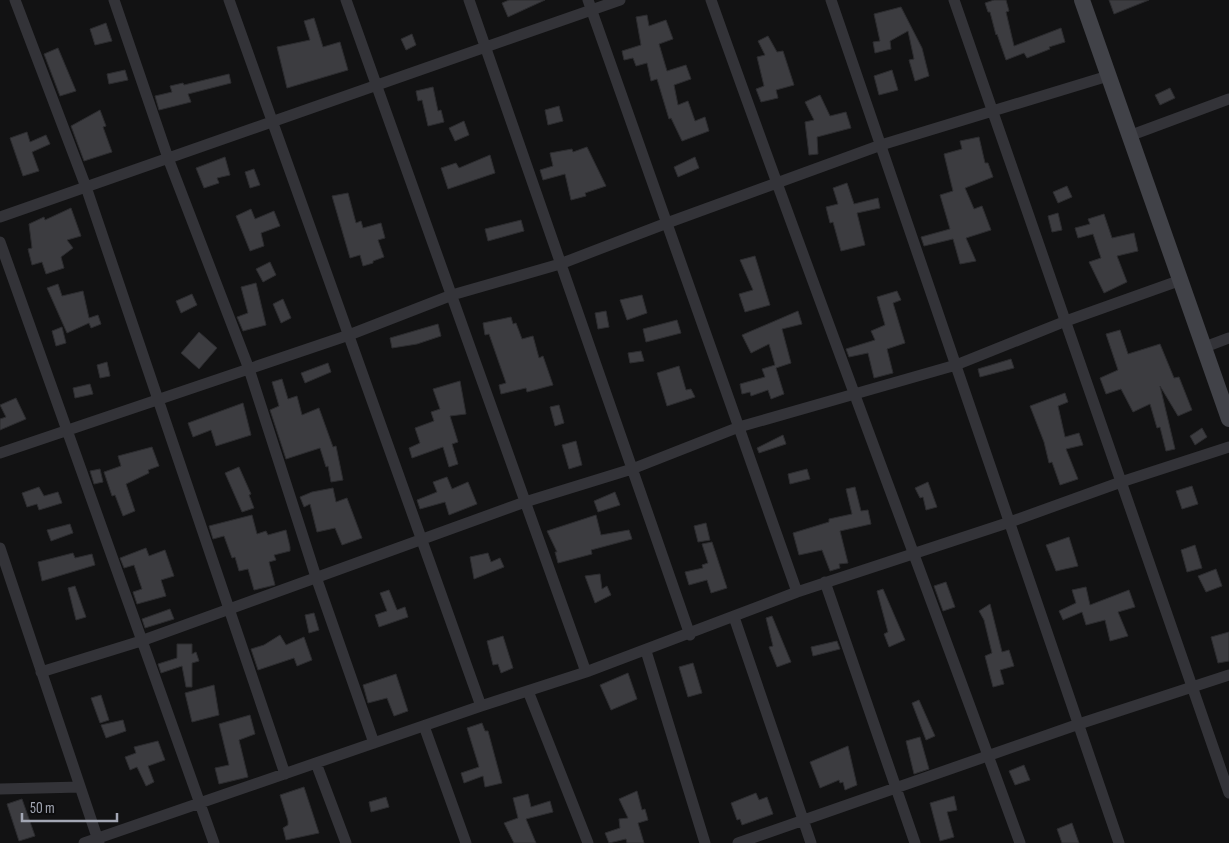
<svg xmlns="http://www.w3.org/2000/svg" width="1229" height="843" viewBox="0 0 1229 843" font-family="'Sofia Sans Condensed',sans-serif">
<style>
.building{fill:#3c3c40;stroke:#2c2c2f}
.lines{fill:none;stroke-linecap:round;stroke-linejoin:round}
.street{stroke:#333338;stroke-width:11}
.secondary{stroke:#414248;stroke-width:16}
</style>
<rect width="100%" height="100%" fill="#121213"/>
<!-- building -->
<path class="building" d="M509 0H545L508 17 502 3Z
M994 0H1006L1009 11 1006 12 1014 46 1061 28 1065 42 1049 47 1050 49 1027 58 1024 53 1006 60 997 34 996 35 990 12H988L985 3Z
M1109 0H1149L1114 14Z
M901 7 922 48 929 76 915 81 909 60 914 59 908 31 890 41 891 49 875 53 873 42 880 41 874 14Z
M647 15 649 26 666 20 673 39 659 44 667 71 686 65 691 79 674 85 678 105 688 101 695 121 705 117 709 131 682 141 671 118 669 119 657 79 651 81 647 63 636 66 633 58 624 60 622 51 641 45 636 17Z
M314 18 323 47 340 42 348 70 287 88 277 47 310 40 304 21Z
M106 23 112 41 95 45 90 29Z
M412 34 416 45 406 50 401 39Z
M768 36 777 52 783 51 794 85 776 90 778 98 761 102 756 89 764 86 757 57 765 55 758 41Z
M58 48 76 91 60 96 44 54Z
M125 70 128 80 109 84 107 74Z
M892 70 898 90 879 95 874 76Z
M229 74 231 83 188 94 191 102 159 110 155 96 172 92 170 86 183 83 184 85Z
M433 87 438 111 441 110 444 122 428 126 422 100 418 101 416 91Z
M1170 88 1175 98 1160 105 1155 95Z
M820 95 830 116 846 112 851 128 817 137 818 154 809 155 805 122 814 120 805 102Z
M559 106 563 121 548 125 545 110Z
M100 110 106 126 103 127 112 152 84 161 71 126Z
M464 121 469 135 455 141 449 128Z
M27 132 30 142 46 135 50 144 32 152 39 171 23 176 10 138Z
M979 137 985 163H988L993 177 965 188 974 209 982 206 991 230 966 238 976 261 960 264 953 239 924 246 921 237 950 229 940 195 953 191 944 154 962 149 960 141Z
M587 147 606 186 585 193 586 196 571 200 565 174 543 180 540 170 553 166 550 153 572 149 573 152Z
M490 155 495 173 448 189 441 168 456 163 459 168Z
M225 157 230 175 217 178 219 183 204 188 196 168Z
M695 157 699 168 678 177 674 167Z
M254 169 260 185 250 188 245 172Z
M847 183 854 204 878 198 880 208 857 213 865 245 841 251 833 222 830 223 826 207 838 204 833 188Z
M1067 186 1072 197 1058 203 1053 192Z
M348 193 356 223 361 221 363 228 381 223 385 238 378 240 384 257 373 261V263L363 266 360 255 350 258 332 196Z
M71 208 81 236 67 240 73 248 61 257 64 268 46 274 42 262 32 265 28 249 32 248 29 224 44 217 45 220Z
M251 209 255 219 274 211 280 226 261 233 264 246 250 251 236 216Z
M1058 213 1062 230 1052 232 1048 216Z
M1104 214 1112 238 1134 233 1138 251 1117 256 1127 282 1104 293 1089 262 1101 258 1093 234 1078 238 1075 228 1090 224 1088 219Z
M521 220 524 231 488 241 485 229Z
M755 256 770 305 745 312 739 294 753 290 740 260Z
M270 262 276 275 263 282 256 269Z
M256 283 266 325 243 331 237 317 248 313 241 287Z
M58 284 62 296 83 291 89 318 98 315 101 324 91 328 89 323 67 333 47 288Z
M897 291 901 300 893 303 905 343 887 349 893 373 874 378 868 353 849 357 846 349 875 340 871 331 885 325 877 297Z
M192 294 197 305 181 313 176 301Z
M642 295 647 313 627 320 620 300Z
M283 299 291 318 281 323 273 304Z
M606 311 609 327 598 329 595 313Z
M798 311 802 324 782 329 791 363 776 368 784 394 771 399 768 390 751 396 750 392 742 394 740 384 765 377 762 369 775 365 769 344 751 353 742 335Z
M511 317 513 324 516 323 522 339 533 336 539 358 543 356 553 385 527 392 526 388 501 394 499 385 506 383 489 334 485 335 483 323Z
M677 320 681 333 646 342 643 329Z
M438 324 441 336 417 344 392 348 390 338Z
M62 327 66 343 56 346 52 331Z
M1120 330 1128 354 1160 344 1174 378 1179 377 1192 410 1178 416 1160 386 1175 449 1166 451 1160 427 1157 428 1150 404 1133 412 1121 389 1106 394 1100 378 1118 370 1106 334Z
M199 332 217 348 199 369 181 353Z
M641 351 644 361 630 363 628 353Z
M1011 359 1014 368 980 377 978 369Z
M107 362 110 376 100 378 97 365Z
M328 363 331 372 305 383 301 373Z
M679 366 686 390 691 389 695 397 667 406 657 373Z
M282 379 288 399 297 396 302 415 319 408 333 447 336 446 343 480 331 482 328 466 326 467 320 448 286 459 270 410 279 406 272 382Z
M460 381 466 414 450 416 458 442 452 444 458 464 449 467 443 447 412 458 409 448 420 443 415 428 434 421 431 412 440 409 433 389Z
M90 384 93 394 75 398 73 388Z
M1065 393 1068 402 1058 406 1065 437 1079 433 1083 445 1066 449 1078 479 1060 485 1052 462 1049 463 1044 442 1030 406Z
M16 398 26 419 0 430V419L6 417 0 405Z
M243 403 251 435 216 446 211 430 193 437 188 423Z
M559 405 564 423 555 426 550 407Z
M1202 428 1207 437 1195 445 1190 436Z
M783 435 786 444 759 453 757 448Z
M576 441 582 465 569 469 562 445Z
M152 447 159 466 148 470 149 473 126 484 135 511 123 516 115 495 112 496 104 472 121 466 118 456Z
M239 467 251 494 249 495 254 508 242 512 225 473Z
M100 469 103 482 94 484 90 471Z
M807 469 810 479 790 484 788 474Z
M447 477 452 489 468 482 477 504 449 515 445 502 420 509 417 500 437 492 433 482Z
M928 482 937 507 926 510 923 497 920 498 915 488Z
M1192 486 1198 504 1182 509 1176 491Z
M39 487 44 496 58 492 62 503 39 510 37 504 27 507 22 493Z
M855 487 861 511 868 510 871 524 840 531 848 563 839 564 840 568 830 571 822 550 799 555 793 533 829 522V519L852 514 846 489Z
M333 488 336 502 347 498 362 538 342 545 335 528 317 532 310 504 304 507 300 497 312 492Z
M615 492 620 505 598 512 594 501Z
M252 515 257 534 266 531 268 535 286 530 290 547V551L274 555 276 560 269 562 275 585 254 590 248 569 239 571 235 557 232 558 224 536 213 539 209 526Z
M596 515 601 535 629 530 632 539 591 550 592 554 558 563 555 552H557L547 531Z
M706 523 710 540 698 542 694 526Z
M70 524 73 533 51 541 47 530Z
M1069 537 1078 566 1056 571 1046 545Z
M712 542 727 588 711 593 707 580 689 585 685 572 703 568 702 565 708 563 702 544Z
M1195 545 1202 568 1187 572 1181 550Z
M146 548 149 556 165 550 174 576 161 580 166 596 137 604 133 592 142 589 134 565 124 568 120 558Z
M73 553 75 558 92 554 95 565 42 581 38 562Z
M488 553 491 562 500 558 504 567 474 579 470 557Z
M1216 569 1222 586 1206 592 1198 576Z
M600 574 602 589 607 586 611 595 595 603 585 576Z
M946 582 955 607 943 611 934 586Z
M75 586 86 617 76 620 68 588Z
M1086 587 1090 605 1129 590 1135 607 1118 612 1128 636 1110 641 1105 620 1086 625 1082 612 1063 620 1059 611 1076 603 1072 590Z
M883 589 905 640 889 647 884 634 888 632 877 591Z
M389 590 397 610 405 607 408 617 379 627 375 615 387 611 380 593Z
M990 604 1002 652 1009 650 1014 666 1000 670 1004 684 993 687 985 656 992 653 984 620 979 611Z
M170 609 174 619 145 628 142 619Z
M314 613 319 630 309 633 305 615Z
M772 616 791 662 777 667 769 647 773 646 766 618Z
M1229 632V661L1218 663 1211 637Z
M280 635 286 645 304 637 312 660 297 666 294 658 258 670 251 649 264 645Z
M503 636 513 668 501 673 498 664 493 665 487 641Z
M837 641 840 649 813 656 811 647Z
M177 644H192V654L196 652 199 661 192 663V687H186L182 666 161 673 158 664 177 658Z
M693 663 702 693 688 697 679 667Z
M628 673 637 699 611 710 600 685Z
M396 674 408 711 394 716 387 698 368 703 363 685Z
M214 685 219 715 192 722 185 693Z
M101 695 109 720 100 723 91 698Z
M919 700 935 736 926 740 912 703Z
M250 715 255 734 239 740 248 777 219 784 215 768 229 765 219 724Z
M123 720 126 731 106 738 101 725Z
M482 723 485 731H488L502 783 485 787 483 776 464 783 461 773 479 767 467 728Z
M920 737 929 769 914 774 906 741Z
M158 741 165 760 148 766 154 782 146 786 137 767 130 770 125 757 136 753 134 747Z
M848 746 857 785 845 790 843 782 840 783 839 780 820 788 810 762Z
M1024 765 1030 780 1015 785 1009 771Z
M304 787 319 833 286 840 283 828 288 825V821L280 795Z
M637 791 642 810 645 809 648 820 638 823 644 843H627L626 839 609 843 605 833 620 828 619 819 628 818 619 799Z
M756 793 759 800 767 797 773 814 742 825 740 819 737 820 731 803Z
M528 794 531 807 550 801 553 812 526 819 536 843H514L504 823 518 818 513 798Z
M954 796 957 810 947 812 954 837 940 841 930 803Z
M386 797 389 807 371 812 369 802Z
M22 799 35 836 19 841 7 804Z
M1072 823 1079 843H1062L1057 829Z"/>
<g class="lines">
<!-- street -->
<path class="street" d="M15 0 86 187 285 774
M114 0 168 158 249 369 316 577 374 743
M229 0 481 706
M346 0 586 672
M469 0 690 635
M588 0 797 592
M711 0C811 282 918 562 1020 843
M831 0 1119 843
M954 0 1229 793
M1129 136 1229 99
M0 217 620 0
M0 242 214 843
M1205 347 1229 338
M0 453 349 335 452 295 560 264 667 223 881 145 1108 76
M0 548 99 843
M825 582 915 843
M734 617 811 843
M646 651 705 843
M41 672 141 641 525 502 632 469 739 427 956 365 1066 321 1181 280
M528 691 588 843
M424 726 466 843
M316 763 346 843
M0 789 80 787
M84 843 481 706 586 672 797 592 1010 522 1121 482 1229 447
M738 843 1079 724 1229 675"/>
<!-- secondary -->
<path class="secondary" d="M1082 0 1229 419"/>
</g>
<!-- scale -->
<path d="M22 813v8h95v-8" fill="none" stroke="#a3a7b4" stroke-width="2.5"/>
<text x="30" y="813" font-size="15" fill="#a3a7b4" stroke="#0d0d0e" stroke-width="4" paint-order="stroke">50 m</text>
</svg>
